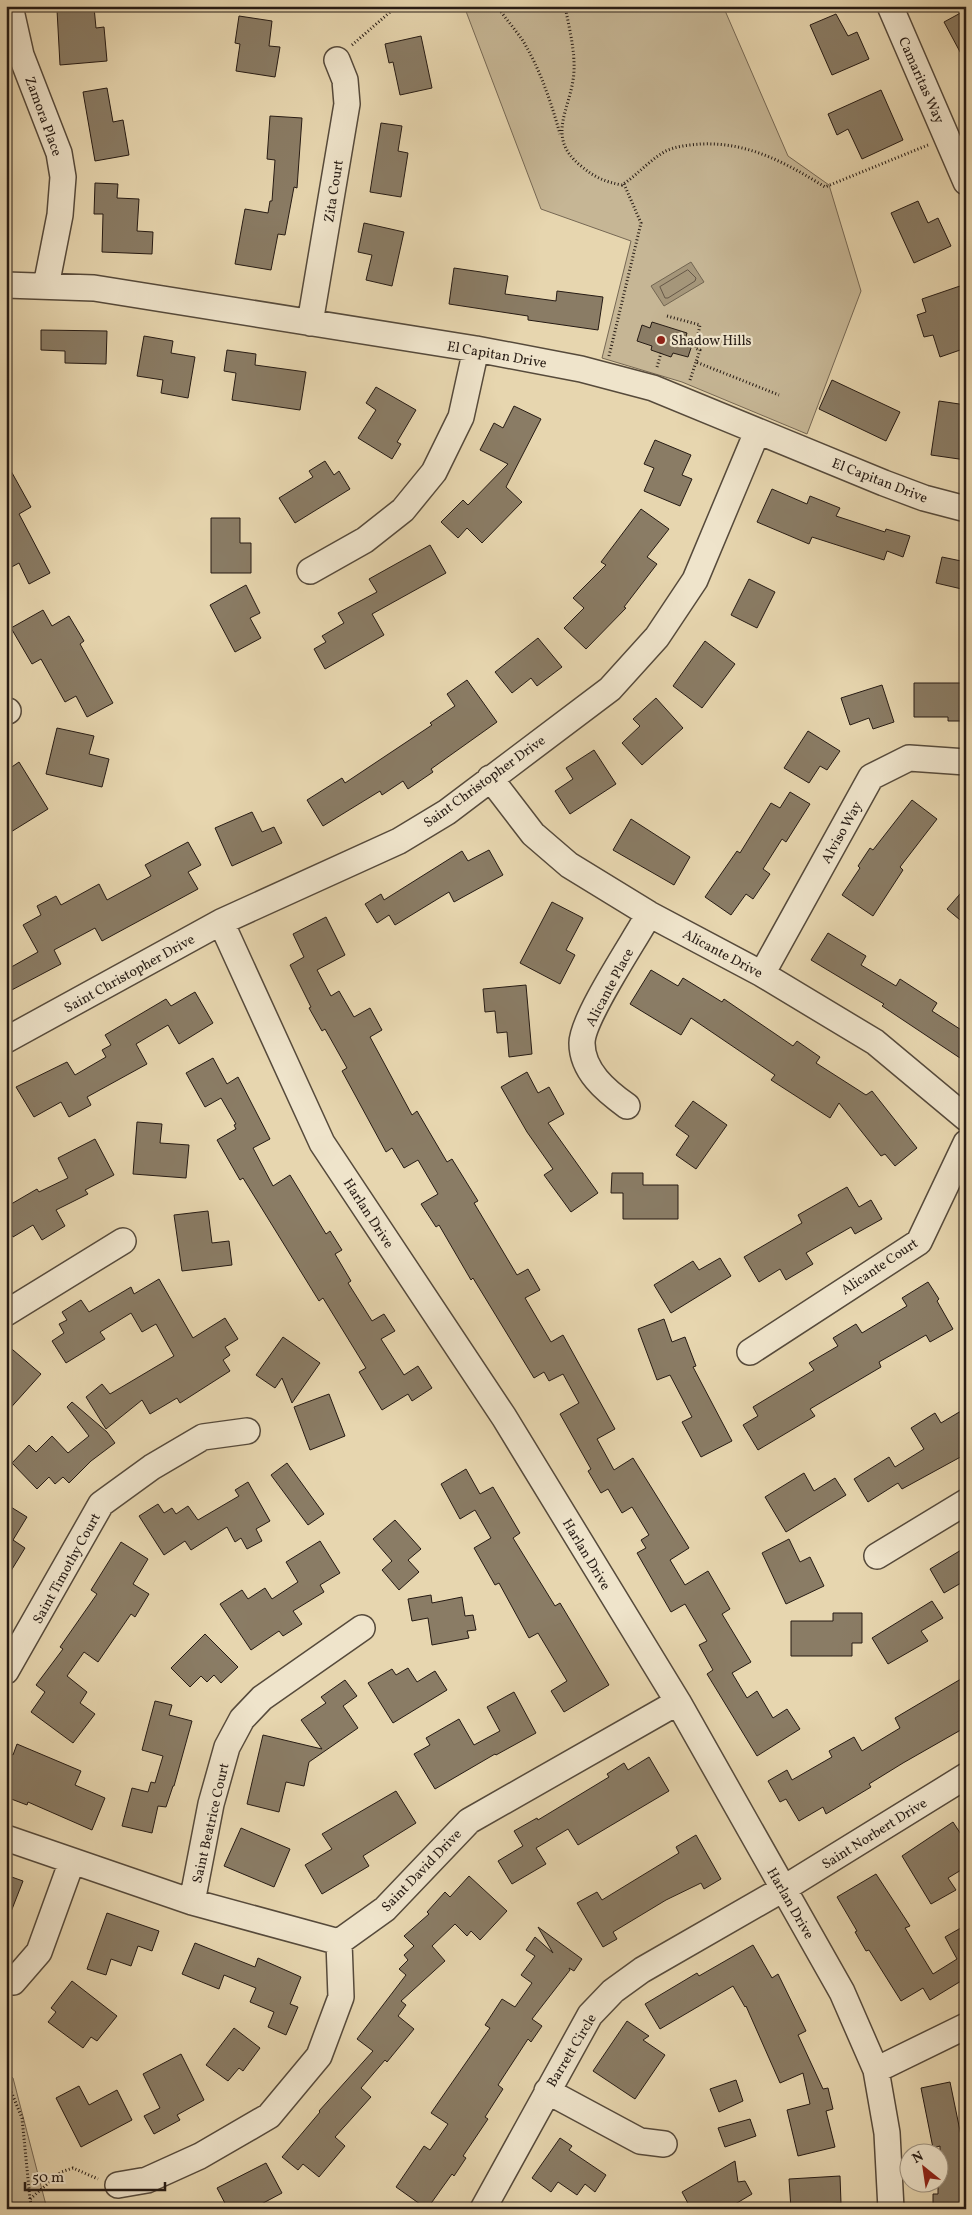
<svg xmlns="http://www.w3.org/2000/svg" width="972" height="2215" viewBox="0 0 972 2215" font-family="Vollkorn,serif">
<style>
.green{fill:#c6b695;stroke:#766854}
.water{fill:#a5967a;stroke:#726551}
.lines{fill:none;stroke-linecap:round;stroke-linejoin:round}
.shore{stroke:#665847;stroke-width:1}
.building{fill:#8a7c65;stroke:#261b14}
.minor-casing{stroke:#564a3b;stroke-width:28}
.path{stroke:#261b14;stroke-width:3;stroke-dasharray:1 2.5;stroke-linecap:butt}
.minor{stroke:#efe4cb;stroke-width:25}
.poi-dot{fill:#8f2418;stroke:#efe4cb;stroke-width:2}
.labels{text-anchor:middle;stroke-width:4.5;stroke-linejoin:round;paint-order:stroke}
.street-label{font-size:14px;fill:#261b14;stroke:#efe4cb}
.poi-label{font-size:14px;fill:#261b14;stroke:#efe4cb;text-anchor:start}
</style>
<rect width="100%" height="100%" fill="#e7d6af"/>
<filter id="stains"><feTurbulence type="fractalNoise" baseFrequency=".004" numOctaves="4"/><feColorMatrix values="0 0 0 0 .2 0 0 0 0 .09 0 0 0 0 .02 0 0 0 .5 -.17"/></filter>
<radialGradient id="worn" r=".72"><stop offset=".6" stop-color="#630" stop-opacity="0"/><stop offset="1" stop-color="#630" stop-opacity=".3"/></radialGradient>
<!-- green -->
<path class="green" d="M464 6H723L788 156 829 185 861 291 807 434 682 382 602 358 631 241 541 209Z
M6 2072 13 2078 47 2209H6Z"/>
<!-- water -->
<path class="water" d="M691 262 704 282 664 306 651 286Z"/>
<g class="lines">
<!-- shore -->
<path class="shore" d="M688 270 696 278 695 281 668 298H665L660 287Z"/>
</g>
<!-- building -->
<path class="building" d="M94 7 96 28 104 27 107 61 60 65 57 10Z
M966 10V63L944 22Z
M836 14 848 36 857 32 869 59 832 75 810 25Z
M239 16 272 21 269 46 280 47 275 77 236 71 240 44 235 43Z
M421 36 432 88 400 95 393 62 389 63 385 44Z
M107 88 113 122 123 120 129 155 95 161 83 92Z
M881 90 903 140 862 159 848 129 837 135 828 114Z
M270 116 302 118 297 188 294 187 285 235 278 234 271 270 235 264 245 209 268 213 270 201H272L275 160 267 159Z
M381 123 402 126 398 151 408 153 401 197 370 192Z
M95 183 118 184 117 198 139 199 137 231 153 232 152 254 102 252 103 214H94Z
M918 201 928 223 938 218 951 246 914 263 891 213Z
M364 223 404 232 392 286 366 280 372 255 358 252Z
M454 268 508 276 505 294 556 301 557 291 603 297 598 330 528 320V316L449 304Z
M960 286 966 302V348L940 357 933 335 924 337 917 315 926 312 922 299Z
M652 322 687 333 685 340 693 342 688 357 673 353 671 357 651 350 652 346 637 341 642 325 650 328Z
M41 330 107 331 106 364 65 363V351L41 350Z
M144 336 173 341 171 353 195 357 188 398 161 393 163 380 137 376Z
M227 350 256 354 255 365 306 372 300 410 232 400 236 373 224 371Z
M832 380 900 412 886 441 819 409Z
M376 387 416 410 397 442 401 444 392 459 358 438 376 410 366 403Z
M939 401 966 405V460L931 455Z
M514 406 541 419 506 487 522 502 482 543 467 528 458 538 441 522 463 500 468 505 508 464 480 450 494 423 503 428Z
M655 440 691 455 682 475 692 479 680 506 644 491 654 468 644 464Z
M325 461 334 475 339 471 350 489 295 523 279 498 313 477 309 471Z
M6 462 31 507 19 514 50 573 29 584 19 563 6 570Z
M772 489 807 504 810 496 840 508 836 516 885 532 886 529 910 536 903 557 887 551 884 560 812 537 809 544 757 522Z
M641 509 669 529 647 557 657 564 624 607 626 608 586 649 564 628 584 608 573 598 606 565 601 562Z
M211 518H240V543H251V573H211Z
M430 545 446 573 372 614 384 635 325 669 314 649 326 642 322 636 344 623 338 613 377 592 369 579Z
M942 557 966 562V590L936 583Z
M749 579 775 592 757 628 731 615Z
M246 585 260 613 250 618 261 638 235 652 210 605Z
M43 610 52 626 69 616 84 641 80 644 113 703 87 717 76 696 65 702 41 659 32 664 11 628Z
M538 638 562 667 537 686 531 678 512 693 495 672Z
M705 641 735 664 702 708 673 686Z
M467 680 497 722 431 769 433 772 408 789 403 781 382 795 380 791 323 826 307 800 342 778 345 783 432 725 430 723 455 706 447 694Z
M914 683H966V721H948V717H914Z
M882 685 894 722 873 729 869 718 850 725 841 698Z
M656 698 683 728 642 765 622 743 640 726 633 719Z
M57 728 94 736 89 754 109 759 102 787 46 774Z
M808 731 840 751 827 770 820 766 809 783 784 768Z
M594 750 616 784 570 814 555 791 573 779 566 768Z
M19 762 48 809 6 835V771Z
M790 792 810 804 786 842 782 839 763 869 770 874 753 899 746 894 731 915 705 897 737 851 740 853 771 803 780 808Z
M912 800 937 819 900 867 903 870 873 916 842 895 860 868 858 866 870 848 873 850Z
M252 812 262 832 274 827 282 843 232 866 215 828Z
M631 819 690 857 674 885 613 850Z
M188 842 201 865 188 872 198 889 102 941 95 928 54 950 61 964 6 993V970L38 952 23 925 41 915 37 906 56 896 61 905 99 884 107 900 151 876 145 865Z
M489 850 503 875 454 902 449 892 395 925 389 915 377 923 365 904 381 894 384 900 462 851 468 861Z
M966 887V925L947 909Z
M552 902 583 918 566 950 575 955 560 984 520 963Z
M326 917 345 955 317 970 331 996 339 991 354 1017 370 1008 382 1030 370 1037 412 1115 417 1111 447 1162 452 1159 478 1201 474 1203 517 1275 528 1269 540 1290 525 1298 551 1342 563 1335 615 1429 597 1439 614 1470 633 1458 689 1548 670 1560 685 1585 708 1571 730 1609 722 1614 751 1662 732 1673 747 1698 757 1691 773 1718 787 1709 800 1729 757 1756 707 1674 713 1670 699 1645 707 1641 685 1604 671 1612 637 1553 646 1548 641 1540 649 1535 632 1507 622 1513 608 1489 601 1493 588 1471 591 1469 560 1414 579 1403 563 1374 549 1381 544 1372 534 1378 473 1278 471 1280 439 1225 436 1227 421 1204 438 1194 418 1160 404 1168 392 1148 386 1152 342 1071 347 1068 325 1029 322 1031 309 1008 311 1007 290 965 304 957 293 934Z
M828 933 866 956 861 965 896 986 900 979 937 1003 932 1011 966 1033V1062L882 1006 884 1004 811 960Z
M651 970 678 986 683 978 722 1002 724 999 793 1046 797 1041 820 1057 816 1063 866 1095 872 1091 917 1148 895 1166 885 1154 881 1156 839 1103 830 1118 771 1080 775 1075 691 1018 681 1035 630 1004Z
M526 985 532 1054 509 1057 507 1032 497 1033 495 1011 485 1012 483 989Z
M195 992 213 1023 179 1044 168 1025 136 1044 147 1064 87 1097 91 1105 69 1117 61 1102 34 1117 16 1087 67 1062 75 1075 106 1057 102 1050 111 1045 105 1035 166 999 171 1006Z
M213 1058 227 1084 238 1077 270 1139 253 1148 273 1186 290 1175 326 1234 330 1231 342 1250 335 1254 351 1281 348 1283 372 1321 384 1314 395 1331 381 1339 404 1375 418 1366 432 1388 412 1401 408 1394 382 1410 359 1372 366 1368 323 1298 319 1301 243 1178 240 1180 217 1140 236 1129 234 1125 236 1124 221 1098 205 1107 186 1073Z
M527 1072 538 1093 549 1087 564 1114 548 1123 598 1193 571 1212 544 1175 553 1169 527 1132 501 1087Z
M693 1101 727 1125 696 1169 676 1155 689 1136 675 1126Z
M137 1122 162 1124 160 1143 189 1145 186 1178 133 1174Z
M95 1139 114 1175 85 1190 88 1194 56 1210 65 1226 42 1240 33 1225 13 1237 6 1225V1207L37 1189 39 1192 68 1178 58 1158Z
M612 1173H643V1185H678V1219H623V1193H611Z
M847 1187 859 1207 871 1200 882 1219 855 1234 851 1227 806 1253 813 1264 786 1280 780 1269 759 1282 744 1257 802 1223 798 1215Z
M208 1211 212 1243 229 1241 232 1265 182 1271 174 1215Z
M720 1258 731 1276 671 1313 654 1285 693 1261 699 1270Z
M159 1279 193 1338 225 1318 238 1339 225 1347 230 1355 223 1360 230 1371 180 1403 177 1398 150 1414 142 1400 106 1429 86 1397 102 1384 110 1394 174 1356 156 1324 142 1332 131 1313 100 1332 105 1339 66 1363 52 1341 64 1333 59 1324 67 1320 62 1312 81 1300 89 1312 131 1287 134 1294Z
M928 1282 939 1299 937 1301 953 1329 930 1342 926 1335 879 1362 881 1367 810 1409 815 1416 758 1450 743 1425 758 1416 753 1407 814 1370 809 1363 838 1346 833 1338 856 1324 862 1333 907 1306 902 1298Z
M664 1319 672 1342 685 1337 696 1366 693 1367 732 1441 701 1457 682 1422 692 1417 670 1375 657 1380 638 1329Z
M283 1337 320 1363 292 1403 282 1378 275 1388 256 1375Z
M6 1344 41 1374 6 1413Z
M329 1394 345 1436 310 1450 294 1407Z
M72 1402 107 1432 115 1443 91 1461 69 1483 63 1477 55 1484 49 1477 37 1489 12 1463 29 1445 36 1452 52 1436 68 1453 89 1436 67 1407Z
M966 1408V1454L902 1489 898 1483 868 1502 854 1479 889 1457 895 1467 924 1449 911 1428 935 1413 941 1423Z
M287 1463 324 1514 308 1525 271 1475Z
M466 1469 480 1494 493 1487 520 1533 513 1538 555 1606 560 1603 609 1685 564 1712 551 1691 567 1681 538 1633 529 1638 499 1583 495 1585 474 1548 491 1538 475 1510 460 1519 441 1484Z
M804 1473 814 1491 835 1478 846 1495 786 1532 765 1497Z
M248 1482 270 1521 256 1529 262 1541 247 1549 241 1538 235 1542 227 1527 191 1550 185 1541 164 1555 139 1516 158 1504 164 1513 172 1508 176 1514 188 1506 198 1520 239 1496 235 1490Z
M6 1504 27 1517 13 1540 25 1548 6 1579Z
M395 1520 421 1549 408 1560 419 1572 399 1590 382 1570 392 1561 373 1539Z
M789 1539 800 1562 810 1557 824 1586 786 1604 762 1553Z
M320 1541 340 1573 320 1585 324 1592 293 1611 302 1624 283 1636 279 1631 251 1650 220 1604 242 1590 248 1599 265 1588 272 1599 298 1582 286 1562Z
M121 1542 148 1559 133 1584 149 1594 135 1617 131 1614 98 1662 84 1652 67 1676 87 1692 80 1703 95 1714 73 1743 31 1712 45 1692 36 1685 63 1649 60 1647 97 1594 91 1590Z
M966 1547V1580L944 1593 930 1569Z
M431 1595 432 1603 462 1597 465 1616 473 1615 476 1630 467 1631 469 1638 432 1645 428 1618 412 1621 408 1599Z
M932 1601 943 1618 921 1631 928 1641 888 1664 872 1638Z
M833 1613H862V1643H852V1656H791V1621H833Z
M205 1634 238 1667 221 1683 214 1675 207 1682 201 1676 190 1687 171 1668Z
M408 1668 417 1682 435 1671 447 1690 393 1723 368 1683 392 1669 396 1675Z
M966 1676V1727L903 1763 869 1784 871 1787 826 1814 823 1807 799 1821 786 1799 780 1802 768 1781 787 1770 792 1780 832 1757 829 1751 854 1737 862 1751 900 1728 895 1718Z
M345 1680 357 1696 343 1706 358 1728 309 1762 304 1786 286 1782 279 1812 247 1804 263 1735 322 1749 301 1720 326 1703 321 1697Z
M514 1692 536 1733 496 1755 495 1754 435 1789 414 1754 430 1745 426 1738 459 1719 474 1745 500 1731 487 1707Z
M155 1701 172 1705 169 1715 192 1721 174 1786H173L166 1807 158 1806 152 1833 122 1826 132 1788 148 1792 151 1782 155 1783 163 1756 142 1750Z
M17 1744 81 1771 75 1785 105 1798 92 1830 28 1802 27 1805 6 1797V1752L13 1755Z
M649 1757 669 1791 578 1845 568 1829 536 1848 546 1864 512 1884 498 1861 523 1846 514 1831 537 1818 538 1820 609 1777 607 1774 624 1763 628 1770Z
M396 1791 416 1823 363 1856 369 1866 322 1894 305 1865 332 1849 322 1834Z
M953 1822 966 1842V1867L948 1878 956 1890 931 1904 902 1856Z
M241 1828 290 1849 274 1887 224 1866Z
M696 1835 721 1879 704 1889 701 1883 666 1900 613 1932 617 1939 603 1947 577 1903 597 1892 602 1900 679 1853 676 1847Z
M876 1874 910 1926 905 1928 933 1974 957 1959 945 1937 966 1925V1978L930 2000 923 1988 901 2001 869 1950 866 1951 855 1932 857 1931 837 1897Z
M6 1875 23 1881 7 1922H6Z
M469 1876 507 1911 480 1940 471 1931 467 1936 455 1924 432 1946 445 1961 401 2001 406 2005 398 2016 414 2029 387 2062 385 2060 361 2088 371 2097 335 2137 345 2146 319 2177 303 2164 298 2170 282 2157 320 2112 319 2111 373 2051 357 2039 406 1975 399 1969 408 1960 404 1955 414 1946 404 1936 429 1914 427 1912 445 1892 450 1897Z
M107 1913 159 1931 152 1951 138 1946 131 1966 111 1959 106 1975 87 1969Z
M538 1927 582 1959 574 1971 569 1968 570 1970 532 2019 542 2026 531 2042 528 2039 498 2085 503 2089 485 2117 488 2119 463 2156 466 2158 454 2176 452 2174 427 2209 396 2187 424 2146 430 2150 448 2124 431 2113 490 2028 485 2025 502 1999 515 2007 532 1983 521 1975 535 1956 526 1950 535 1937 553 1953Z
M195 1943 255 1967 258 1958 301 1977 290 2004 298 2007 286 2035 268 2027 274 2012 250 2002 256 1988 224 1975 219 1989 182 1974Z
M753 1945 772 1978 778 1974 806 2031 798 2035 823 2089 828 2088 833 2109 826 2111 835 2147 798 2156 787 2110 810 2104 803 2073 780 2083 746 2006 745 2007 733 1986 660 2029 645 2004 697 1973 699 1976Z
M72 1981 117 2016 97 2041 91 2037 83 2048 48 2022 56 2012 51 2008Z
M627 2021 649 2036 643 2040 665 2055 635 2099 593 2071Z
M234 2028 260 2048 243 2071 239 2068 228 2081 206 2065Z
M181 2054 204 2100 177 2115 180 2120 154 2134 144 2116 160 2108 143 2074Z
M736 2080 743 2101 719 2112 710 2089Z
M950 2082 966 2160V2209H933V2194H938V2182H940V2146L933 2148 921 2088Z
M79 2086 89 2105 117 2090 132 2120 81 2147 56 2098Z
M750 2119 756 2136 725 2147 718 2128Z
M560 2138 572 2146 569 2150 606 2175 595 2192 585 2184 577 2195 558 2182 551 2192 532 2178Z
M735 2161 738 2182 745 2181 752 2194 727 2209H691L682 2192Z
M266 2163 282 2193 252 2209H228L217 2188Z
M840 2176 841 2203 821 2204V2209H791L789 2179Z"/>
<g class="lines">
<!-- minor casing -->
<g class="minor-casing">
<path id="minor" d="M10 6 21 55 59 153 63 177 60 215 46 286
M890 6 966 182
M6 285 94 288 476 349 581 369 653 388 884 483 924 498 966 509
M310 323 347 104 345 80 337 60
M310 571 365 540 403 510 434 472 461 417 476 349
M6 711H8
M490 778 533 834 569 865 649 914 762 974 875 1042 966 1118
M221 922 322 1143 504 1417 678 1702 842 1992 876 2070 887 2133 891 2209
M762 974 871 777 909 758 966 762
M6 1040 221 922 399 841 447 812 610 689 657 637 695 580 757 432
M627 1106C606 1091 582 1071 582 1043 582 1018 635 940 649 914
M6 1313 123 1241
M750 1352 919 1242 966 1143
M877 1556 966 1502
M6 1671 101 1504 152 1467 203 1437 247 1431
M6 1838 192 1902 339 1942 385 1909 469 1821 678 1702
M192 1902 211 1804 227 1747 242 1719 262 1698 362 1628
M13 1982 39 1952 72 1861
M876 2070 966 2026
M547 2091 640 2141 664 2144
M118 2185 147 2180 200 2156 269 2116 319 2056 341 1997 339 1942
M483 2209 590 2015 613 1991 642 1970 783 1889 966 1776"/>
</g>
<!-- path -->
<path class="path" d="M497 6C505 18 515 29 523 41 540 69 551 102 560 134
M565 6C569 27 575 50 574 71 572 109 544 136 581 166 594 177 605 182 622 185 637 175 649 161 664 152 675 146 689 145 701 144 749 142 786 163 825 187L928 145
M352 45 397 6
M667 316 700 325 695 348 700 350 696 362 779 395
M609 356 641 223 624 184
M657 367 661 353
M690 380 696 362
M6 2013 9 2002
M6 2079 22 2118 30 2199
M32 2209 30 2199 61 2172 73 2168 98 2179"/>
<!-- minor -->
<use href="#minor" class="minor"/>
</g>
<!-- markers -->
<circle class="poi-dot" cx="661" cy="340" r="5"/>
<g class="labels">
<!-- street labels -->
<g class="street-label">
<text transform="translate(922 80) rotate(66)" y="5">Camaritas Way</text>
<text transform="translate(44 116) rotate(70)" y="5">Zamora Place</text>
<text transform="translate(333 191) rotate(-81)" y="5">Zita Court</text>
<text transform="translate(497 354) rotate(10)" y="5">El Capitan Drive</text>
<text transform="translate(880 480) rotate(21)" y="5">El Capitan Drive</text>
<text transform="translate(484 781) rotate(-36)" y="5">Saint Christopher Drive</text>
<text transform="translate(841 832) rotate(-61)" y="5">Alviso Way</text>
<text transform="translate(723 953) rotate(28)" y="5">Alicante Drive</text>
<text transform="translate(129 973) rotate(-29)" y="5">Saint Christopher Drive</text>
<text transform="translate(609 987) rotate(-62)" y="5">Alicante Place</text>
<text transform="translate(369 1213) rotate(57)" y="5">Harlan Drive</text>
<text transform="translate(879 1266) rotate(-34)" y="5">Alicante Court</text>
<text transform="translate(587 1554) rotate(59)" y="5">Harlan Drive</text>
<text transform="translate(66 1568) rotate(-61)" y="5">Saint Timothy Court</text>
<text transform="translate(210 1823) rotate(-77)" y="5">Saint Beatrice Court</text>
<text transform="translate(874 1833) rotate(-32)" y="5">Saint Norbert Drive</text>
<text transform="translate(421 1870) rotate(-46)" y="5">Saint David Drive</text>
<text transform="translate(791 1903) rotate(60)" y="5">Harlan Drive</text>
<text transform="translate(571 2050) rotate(-59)" y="5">Barrett Circle</text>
</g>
<!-- poi labels -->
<g class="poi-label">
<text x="671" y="345">Shadow Hills</text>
</g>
</g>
<!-- margin -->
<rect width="972" height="2215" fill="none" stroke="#e7d6af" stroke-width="25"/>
<rect x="8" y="8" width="957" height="2200" fill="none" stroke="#261b14" stroke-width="2.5"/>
<rect x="12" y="12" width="947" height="2190" fill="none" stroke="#261b14"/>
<!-- north arrow -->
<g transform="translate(924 2168) rotate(330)"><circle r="24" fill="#efe4cb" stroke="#9f9482"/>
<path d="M0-4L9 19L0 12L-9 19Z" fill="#8f2418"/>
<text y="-8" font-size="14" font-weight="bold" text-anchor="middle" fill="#261b14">N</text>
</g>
<!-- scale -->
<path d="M25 2182v8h140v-8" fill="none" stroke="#261b14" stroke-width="2.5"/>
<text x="32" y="2182" font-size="15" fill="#261b14" stroke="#efe4cb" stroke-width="4" paint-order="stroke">50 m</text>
<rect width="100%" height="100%" filter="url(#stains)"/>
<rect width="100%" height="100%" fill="url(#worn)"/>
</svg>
